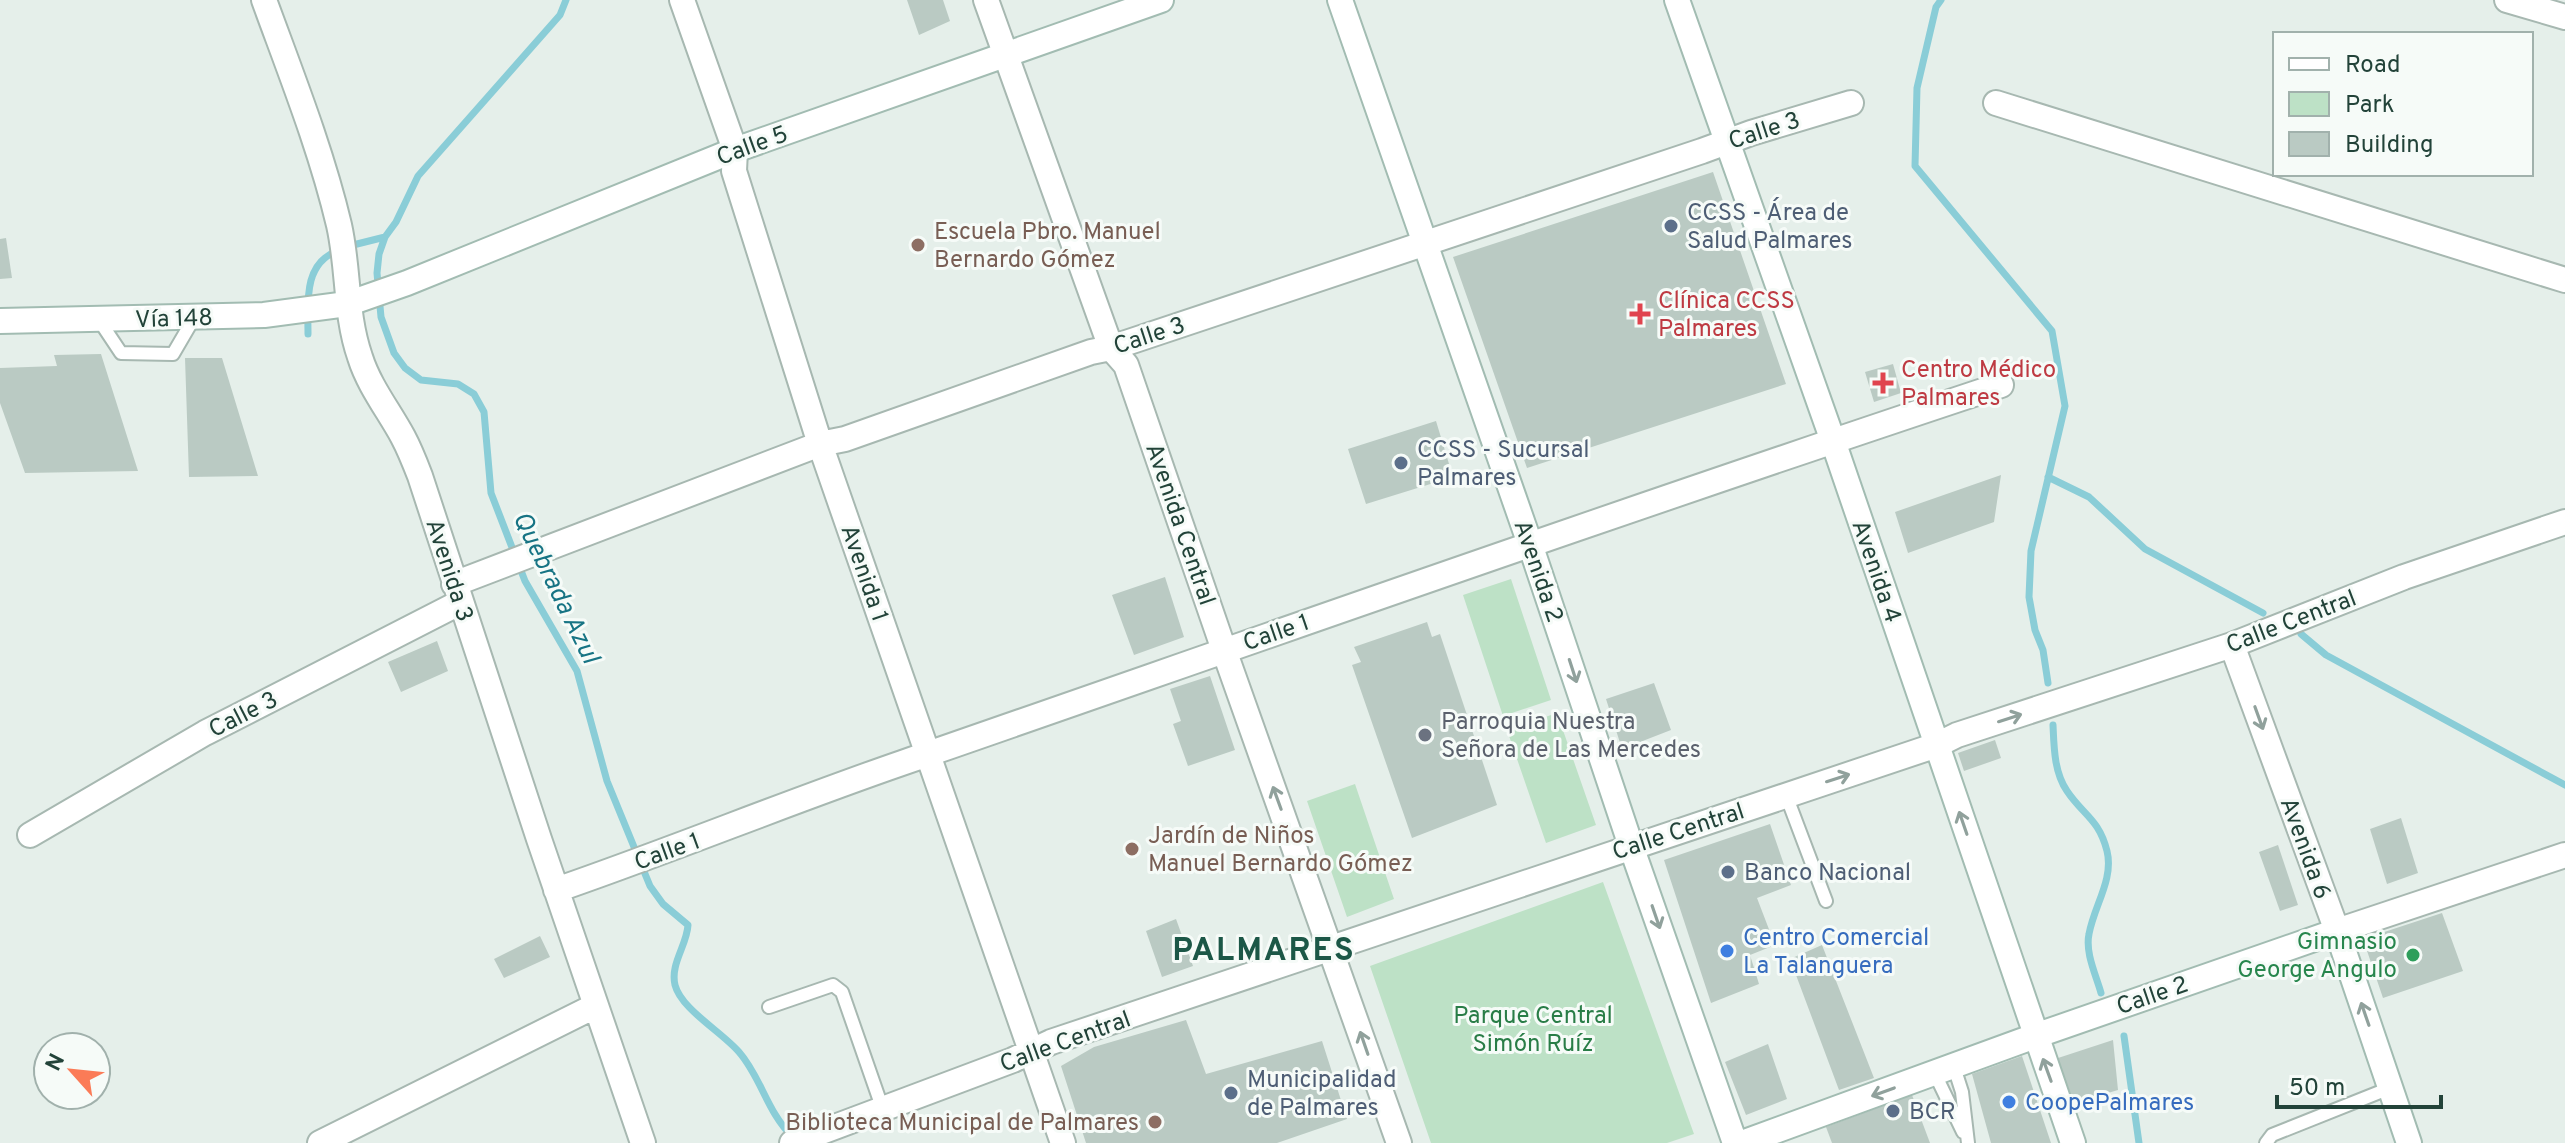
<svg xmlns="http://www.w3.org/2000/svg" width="2565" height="1143" viewBox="0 0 2565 1143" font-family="Overpass,sans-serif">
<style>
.green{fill:#bde1c6}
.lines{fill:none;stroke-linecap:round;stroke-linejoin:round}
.stream{stroke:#8acdd7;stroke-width:7}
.building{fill:#bacac3}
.lane-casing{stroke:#a7b8b1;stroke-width:16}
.street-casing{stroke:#a7b8b1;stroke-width:28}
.secondary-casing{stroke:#a2bcb2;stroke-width:28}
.lane{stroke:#fff;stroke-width:12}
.street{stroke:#fff;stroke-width:24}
.secondary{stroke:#fff;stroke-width:24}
.oneway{stroke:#90a19c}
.service-dot{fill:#5c6f8a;stroke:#f6fbf8;stroke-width:3}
.education-dot{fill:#8d6e63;stroke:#f6fbf8;stroke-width:3}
.health-dot{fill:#e0444e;stroke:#f6fbf8;stroke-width:3}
.worship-dot{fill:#6b7280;stroke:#f6fbf8;stroke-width:3}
.shop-dot{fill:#3f7fe0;stroke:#f6fbf8;stroke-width:3}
.leisure-dot{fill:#2e9e5b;stroke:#f6fbf8;stroke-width:3}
.labels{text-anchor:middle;stroke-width:6;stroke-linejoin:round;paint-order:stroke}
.street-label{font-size:24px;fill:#224339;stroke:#f6fbf8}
.service-label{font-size:24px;fill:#4e5e75;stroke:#f6fbf8;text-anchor:start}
.education-label{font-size:24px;fill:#785e54;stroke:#f6fbf8;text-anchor:start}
.health-label{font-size:24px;fill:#be3a42;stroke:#f6fbf8;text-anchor:start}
.worship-label{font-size:24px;fill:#5b616d;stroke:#f6fbf8;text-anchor:start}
.shop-label{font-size:24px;fill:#366cbe;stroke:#f6fbf8;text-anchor:start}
.leisure-label{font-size:24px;fill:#27864d;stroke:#f6fbf8;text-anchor:end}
.park-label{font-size:24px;fill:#297d47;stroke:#f6fbf8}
.water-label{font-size:26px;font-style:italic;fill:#177484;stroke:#f6fbf8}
.district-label{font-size:32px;font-weight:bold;letter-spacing:2px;fill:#1c5747;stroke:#f6fbf8}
</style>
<rect width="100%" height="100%" fill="#e5efea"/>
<!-- green -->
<path class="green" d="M1511 579 1551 700 1503 716 1463 595Z
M1557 713 1596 825 1546 843 1507 730Z
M1355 784 1394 899 1347 917 1307 801Z
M1603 882 1694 1134 1667 1143H1431L1370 966Z"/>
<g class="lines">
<!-- stream -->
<path class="stream" d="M566 0 560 15 418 176 396 222 385 237 379 254 377 273 381 317 394 353 405 368 421 380 458 384 474 394 484 412 491 493 525 581 577 671 607 781 650 886 663 904 688 925C687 945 670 964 675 985 681 1009 722 1032 739 1052 761 1077 767 1112 792 1136
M1941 0 1936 7 1917 88 1915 166 2052 331 2065 406 2031 551 2029 597 2035 630 2043 650 2048 683
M349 246 385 237
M308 334C308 303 303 264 337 251
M2048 477 2089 497 2145 549 2263 613
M2301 634 2326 655 2565 785
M2053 725C2054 747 2054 772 2067 791 2083 815 2099 819 2107 851 2114 879 2094 906 2089 934 2085 953 2096 975 2101 993
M2124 1036 2139 1143"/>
</g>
<!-- building -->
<path class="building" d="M907 0H943L950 21 919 35Z
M1713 172 1786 384 1527 468 1453 257Z
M6 238 12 278 0 279V239Z
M101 354 138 471 25 473 0 403V368L57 366 54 355Z
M185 358H222L258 476 189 477Z
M1893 364 1901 393 1874 402 1865 372Z
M1436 421 1453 477 1366 504 1348 449Z
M2001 475 1994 522 1908 553 1895 512Z
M1165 577 1184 637 1134 655 1112 595Z
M1427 622 1432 637 1440 634 1497 805 1412 838 1352 665 1361 662 1354 647Z
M437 641 448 671 401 692 388 662Z
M1210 676 1235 750 1188 766 1173 724 1181 721 1170 689Z
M1654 683 1671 730 1622 749 1606 699Z
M1995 740 2001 758 1964 771 1958 753Z
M2401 818 2418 873 2387 884 2370 829Z
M1770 824 1791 885 1757 898 1775 945 1750 955 1759 984 1711 1003 1664 860Z
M2278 845 2298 905 2280 911 2259 852Z
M2442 913 2463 971 2383 998 2363 939Z
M1176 919 1193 966 1162 977 1146 931Z
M540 936 550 957 504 978 494 959Z
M1822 945 1874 1078 1839 1090 1790 959Z
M1186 1020 1206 1074 1322 1041 1347 1119 1277 1143H1086L1061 1066 1094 1047Z
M2113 1040 2118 1090 2071 1104 2055 1059Z
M1768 1044 1787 1099 1746 1115 1725 1062Z
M2022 1056 2051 1143H1991L1972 1074Z
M1912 1095 1930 1143H1832L1826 1127Z"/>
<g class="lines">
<!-- lane casing -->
<g class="lane-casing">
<path id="lane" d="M99 320 121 353 173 354 194 318
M1786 795 1826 901
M769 1007 833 985 842 992 882 1107
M1954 1067 1962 1092 1968 1143
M1935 1074 1963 1132
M2266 1143 2272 1135 2390 1088"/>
</g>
<!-- street casing -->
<g class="street-casing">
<path id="street" d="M264 0C291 74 321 149 339 225 349 269 345 314 360 357 369 386 389 411 403 437 410 450 415 463 420 476L539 839 643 1143
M682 0 735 150 734 171 820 444 1063 1143
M986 0 1111 348 1126 365 1224 650 1399 1143
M2507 0 2565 17
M1996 103 2565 280
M454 584 820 444 845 439 1091 352 1111 348 1702 151 1751 133 1851 103
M2232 645 2337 931 2565 855
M30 835 205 733 461 602
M556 890C672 850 786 803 902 763 1268 636 1633 507 2001 385
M320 1143 595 1006
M792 1143 1013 1060 1051 1042 1937 745 1957 735 2232 645 2404 577 2565 522"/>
</g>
<!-- secondary casing -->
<g class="secondary-casing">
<path id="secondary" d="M1340 0 1530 544 1631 846 1735 1143
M1677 0 1833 441 2073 1143
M0 321 264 315 347 304 407 283 735 150 1161 0
M1742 1143 2035 1036 2337 931 2409 1143"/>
</g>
<!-- lane -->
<use href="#lane" class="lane"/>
<!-- street -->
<use href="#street" class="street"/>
<!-- secondary -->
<use href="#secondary" class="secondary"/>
</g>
<!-- one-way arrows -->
<defs><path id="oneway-shaft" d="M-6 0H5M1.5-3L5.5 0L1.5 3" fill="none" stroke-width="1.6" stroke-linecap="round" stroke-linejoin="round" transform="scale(2)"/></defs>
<g class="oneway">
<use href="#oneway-shaft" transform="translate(1573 671) rotate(72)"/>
<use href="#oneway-shaft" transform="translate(2010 718) rotate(-18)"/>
<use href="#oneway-shaft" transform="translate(2259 718) rotate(70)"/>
<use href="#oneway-shaft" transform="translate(1838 778) rotate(-18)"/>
<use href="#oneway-shaft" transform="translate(1277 798) rotate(-110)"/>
<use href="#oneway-shaft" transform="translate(1963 823) rotate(-109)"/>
<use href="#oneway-shaft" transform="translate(1656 917) rotate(71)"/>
<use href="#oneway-shaft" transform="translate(2365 1014) rotate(-109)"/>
<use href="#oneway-shaft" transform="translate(1364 1043) rotate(-109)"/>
<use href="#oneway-shaft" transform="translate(2047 1070) rotate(-110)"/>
<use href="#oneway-shaft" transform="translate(1883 1092) rotate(160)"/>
</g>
<!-- markers -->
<g class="service-dot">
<circle cx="1671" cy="226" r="8"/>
<circle cx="1401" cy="463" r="8"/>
<circle cx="1728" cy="872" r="8"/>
<circle cx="1231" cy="1093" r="8"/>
<circle cx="1893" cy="1111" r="8"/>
</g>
<g class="education-dot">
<circle cx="918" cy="245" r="8"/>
<circle cx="1132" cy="849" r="8"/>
<circle cx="1155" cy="1122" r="8"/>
</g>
<g class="health-dot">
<path d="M1636 302h8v8h8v8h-8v8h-8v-8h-8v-8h8z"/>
<path d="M1879 371h8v8h8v8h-8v8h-8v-8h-8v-8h8z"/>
</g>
<circle class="worship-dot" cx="1425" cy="735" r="8"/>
<g class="shop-dot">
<circle cx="1727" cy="951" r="8"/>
<circle cx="2009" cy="1102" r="8"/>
</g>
<circle class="leisure-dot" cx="2413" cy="955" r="8"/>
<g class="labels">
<!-- street labels -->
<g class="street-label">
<text transform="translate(1764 130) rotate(-18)" y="8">Calle 3</text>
<text transform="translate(752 145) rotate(-20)" y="8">Calle 5</text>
<text transform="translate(174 318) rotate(-2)" y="8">Vía 148</text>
<text transform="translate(1149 335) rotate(-18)" y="8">Calle 3</text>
<text transform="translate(1181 524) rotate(71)" y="8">Avenida Central</text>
<text transform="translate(450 570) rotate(72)" y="8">Avenida 3</text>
<text transform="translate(1539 571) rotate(71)" y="8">Avenida 2</text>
<text transform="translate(1877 571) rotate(71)" y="8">Avenida 4</text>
<text transform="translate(865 573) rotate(71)" y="8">Avenida 1</text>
<text transform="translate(2291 621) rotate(-21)" y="8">Calle Central</text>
<text transform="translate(1276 632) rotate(-19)" y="8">Calle 1</text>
<text transform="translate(243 714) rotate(-27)" y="8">Calle 3</text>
<text transform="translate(1678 831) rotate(-18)" y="8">Calle Central</text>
<text transform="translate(2306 848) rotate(70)" y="8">Avenida 6</text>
<text transform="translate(667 851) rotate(-20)" y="8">Calle 1</text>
<text transform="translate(2152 995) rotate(-19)" y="8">Calle 2</text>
<text transform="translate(1065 1041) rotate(-20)" y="8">Calle Central</text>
</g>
<!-- service labels -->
<g class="service-label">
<text x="1687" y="220">CCSS - Área de<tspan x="1687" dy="28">Salud Palmares</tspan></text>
<text x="1417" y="457">CCSS - Sucursal<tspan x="1417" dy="28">Palmares</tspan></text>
<text x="1744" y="880">Banco Nacional</text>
<text x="1247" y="1087">Municipalidad<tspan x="1247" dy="28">de Palmares</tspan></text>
<text x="1909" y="1119">BCR</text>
</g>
<!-- education labels -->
<g class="education-label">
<text x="934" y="239">Escuela Pbro. Manuel<tspan x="934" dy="28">Bernardo Gómez</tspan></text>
<text x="1148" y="843">Jardín de Niños<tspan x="1148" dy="28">Manuel Bernardo Gómez</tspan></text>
<text x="1139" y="1130" text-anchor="end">Biblioteca Municipal de Palmares</text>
</g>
<!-- health labels -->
<g class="health-label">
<text x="1658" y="308">Clínica CCSS<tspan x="1658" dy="28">Palmares</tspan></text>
<text x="1901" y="377">Centro Médico<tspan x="1901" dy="28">Palmares</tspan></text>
</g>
<!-- worship labels -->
<g class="worship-label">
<text x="1441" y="729">Parroquia Nuestra<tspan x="1441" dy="28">Señora de Las Mercedes</tspan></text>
</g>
<!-- shop labels -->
<g class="shop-label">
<text x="1743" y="945">Centro Comercial<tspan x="1743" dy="28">La Talanguera</tspan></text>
<text x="2025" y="1110">CoopePalmares</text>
</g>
<!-- leisure labels -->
<g class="leisure-label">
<text x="2397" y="949">Gimnasio<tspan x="2397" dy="28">George Angulo</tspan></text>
</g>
<!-- park labels -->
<g class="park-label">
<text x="1533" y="1023">Parque Central<tspan x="1533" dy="28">Simón Ruíz</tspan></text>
</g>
<!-- water labels -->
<g class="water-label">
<text transform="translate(557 587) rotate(64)" y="9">Quebrada Azul</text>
</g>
<!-- district labels -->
<g class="district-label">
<text x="1264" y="960">PALMARES</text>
</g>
</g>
<!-- legend -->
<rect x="2273" y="32" width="260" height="144" fill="#f6fbf8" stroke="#a1b1ac" stroke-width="2"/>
<rect x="2289" y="58" width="40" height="12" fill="#ffffff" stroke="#a1b1ac" stroke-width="2"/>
<text x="2345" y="72" font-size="24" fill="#224339">Road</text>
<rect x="2289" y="92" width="40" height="24" fill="#bde1c6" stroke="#a1b1ac" stroke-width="2"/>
<text x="2345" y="112" font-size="24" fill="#224339">Park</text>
<rect x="2289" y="132" width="40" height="24" fill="#bacac3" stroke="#a1b1ac" stroke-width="2"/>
<text x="2345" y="152" font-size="24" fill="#224339">Building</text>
<!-- north arrow -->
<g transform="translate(72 1071) rotate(297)"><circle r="38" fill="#f6fbf8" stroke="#a1b1ac" stroke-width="2"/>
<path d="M0-6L14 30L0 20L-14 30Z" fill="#fb7b57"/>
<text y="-12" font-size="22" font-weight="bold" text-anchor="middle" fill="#224339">N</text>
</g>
<!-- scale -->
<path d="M2277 1095v12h164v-12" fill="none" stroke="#224339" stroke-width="4"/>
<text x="2289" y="1095" font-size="24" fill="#224339" stroke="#f6fbf8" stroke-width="6" paint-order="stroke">50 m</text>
</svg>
